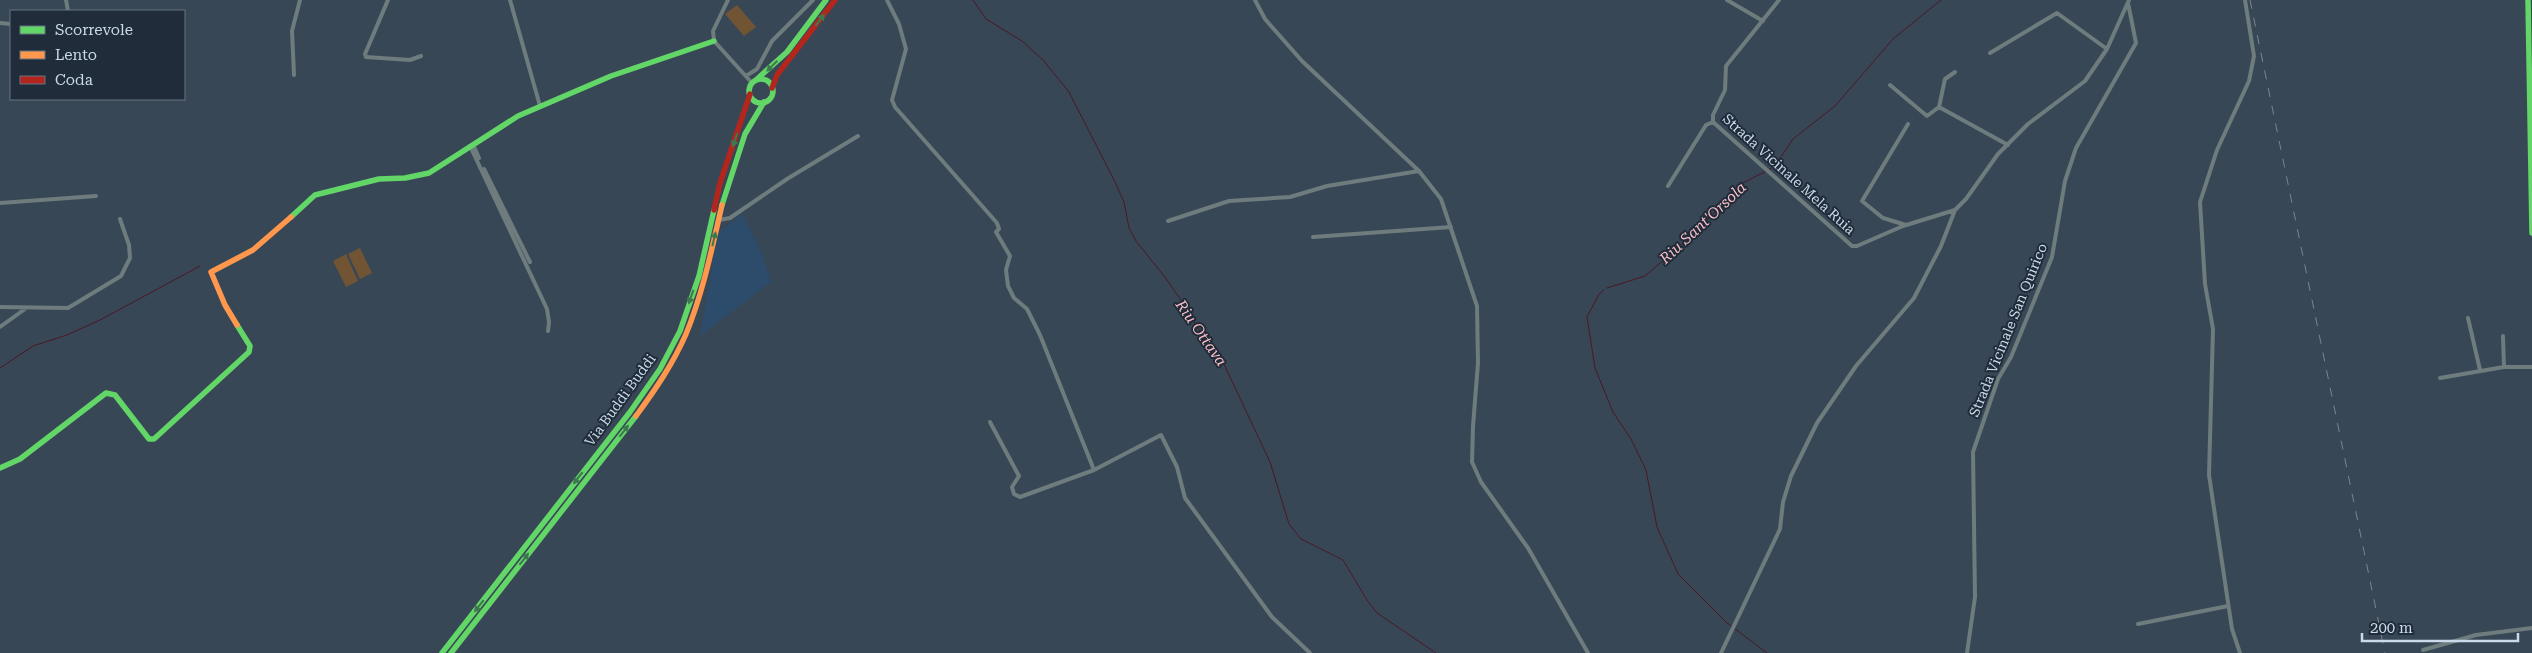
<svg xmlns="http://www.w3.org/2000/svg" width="2532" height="653" viewBox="0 0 2532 653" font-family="'Roboto Serif',serif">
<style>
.built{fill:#2d4c6b}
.grass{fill:#705433}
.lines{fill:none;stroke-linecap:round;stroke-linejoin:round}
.stream{stroke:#4a1826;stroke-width:1}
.street{stroke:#6e7c7d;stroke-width:4}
.fast{stroke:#63d668;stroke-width:5.5}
.slow{stroke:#ff974d;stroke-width:5.5}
.jam{stroke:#b3261e;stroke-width:5.5}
.rail{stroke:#7b868a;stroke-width:1;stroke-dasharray:9 9;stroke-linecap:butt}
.oneway{fill:#3e784e}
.labels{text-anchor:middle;stroke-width:4;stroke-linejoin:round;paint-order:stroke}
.street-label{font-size:14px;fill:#cadaeb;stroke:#202c39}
.water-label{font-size:15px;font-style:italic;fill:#fabec6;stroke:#202c39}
</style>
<rect width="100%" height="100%" fill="#384756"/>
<!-- built -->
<path class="built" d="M743 214 763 256 771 282 700 336 718 233Z"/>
<!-- grass -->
<path class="grass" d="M737 5 756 27 744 36 725 14Z
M360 248 372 273 360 279 348 254Z
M346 254 358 281 346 287 333 261Z"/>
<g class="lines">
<!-- stream -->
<path class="stream" d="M973 0 986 19 1022 41 1043 60 1069 92 1114 180 1124 202 1129 228 1136 241 1164 276 1188 310 1197 327 1222 360 1270 462 1289 524 1301 539 1343 560 1367 600 1377 613 1436 653
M1607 288 1645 276 1695 233 1741 184 1774 167 1793 139 1835 106 1893 39 1941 0
M1604 290 1599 294 1587 317 1595 368 1613 412 1631 439 1646 470 1657 527 1678 574 1726 622 1767 653
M0 368 33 346 67 335 102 319 200 266"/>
<!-- street -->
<path class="street" d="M66 0 68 11
M388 0 365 54 366 57 410 60 421 56
M510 0 540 106
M728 0 713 31 714 41 752 83
M887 0 899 24 906 49 892 100 895 107 997 223 999 229 996 232 1010 256 1006 270 1008 286 1014 298 1027 309 1040 335 1094 470
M1255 0 1265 19 1302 61 1419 171 1441 199 1477 306 1478 363 1473 426 1472 462 1481 482 1528 548 1588 653
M1727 0 1763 21
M1779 0 1726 66 1725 90 1713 115V122L1852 246H1857L1903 226 1955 210
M0 23 11 24
M1990 53 2057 13 2107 49
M294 75 292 31 300 0
M746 76 757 69 772 41 813 0
M1890 85 1927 116 1939 107 2008 145
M1939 107 1945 79 1955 72
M473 144 479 158
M470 146 547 309 549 322 548 331
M484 169 530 262
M1668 186 1706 125 1713 122
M0 203 96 196
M719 220 730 218 787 179 858 136
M1168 221 1229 201 1290 197 1327 186 1419 171
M1906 225 1883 218 1862 201 1908 124
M1313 237 1451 227
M0 307 68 308 121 276 130 258 129 245 120 219
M2468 318 2480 370
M0 327 25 309
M2503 336 2504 367
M2440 378 2504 367H2532
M990 422 1019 476 1012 487 1014 494 1020 497 1094 470 1161 435 1177 467 1185 498 1272 617 1310 653
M2138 624 2228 606
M2423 650 2476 635 2532 628
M1721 653 1780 529 1783 502 1791 476 1817 423 1856 366 1914 298 1941 246 1955 210 1966 199 1998 154 2028 124 2085 81 2107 49 2129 0
M1967 653 1975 597 1973 452 1998 379 2011 357 2052 257 2065 181 2076 148 2136 43 2128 3
M2240 653 2232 629 2209 475 2213 329 2205 284 2200 202 2217 150 2249 81 2254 56 2245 0"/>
<!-- fast -->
<path class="fast" d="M2528 0 2532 233
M749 91a12 12 0 1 1 24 0a12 12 0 1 1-24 0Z
M756 80 787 52 826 0
M722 205 745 134 764 102
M291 217 315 195 379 179 405 178 429 173 518 116 611 76 714 41
M0 468 20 459 106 393 115 395 149 439H154L249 352 250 346 237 325
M442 653 630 412 660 369 680 331 699 276 714 210
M451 653 636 416"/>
<!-- slow -->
<path class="slow" d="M237 325 225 305 211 272 253 250 291 217
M636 416C655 390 673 364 686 334 703 293 712 248 722 205"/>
<!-- jam -->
<path class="jam" d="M772 88 777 75 835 0
M714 210 720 183 750 94"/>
<!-- rail -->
<path class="rail" d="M2250 0 2385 653"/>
</g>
<!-- one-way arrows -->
<defs><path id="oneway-solid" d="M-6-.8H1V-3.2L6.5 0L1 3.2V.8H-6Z" transform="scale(1.25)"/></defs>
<g class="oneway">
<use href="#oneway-solid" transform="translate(820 20) rotate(-52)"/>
<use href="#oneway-solid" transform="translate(772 66) rotate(136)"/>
<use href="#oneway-solid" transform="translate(735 140) rotate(110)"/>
<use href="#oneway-solid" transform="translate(714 239) rotate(-77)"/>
<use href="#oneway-solid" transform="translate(691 297) rotate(109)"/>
<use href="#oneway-solid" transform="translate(624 431) rotate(-52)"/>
<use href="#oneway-solid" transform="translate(578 478) rotate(128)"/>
<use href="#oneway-solid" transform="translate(524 559) rotate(-52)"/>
<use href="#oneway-solid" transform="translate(479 606) rotate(128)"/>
</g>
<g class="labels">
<!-- street labels -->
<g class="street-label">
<text transform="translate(1789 174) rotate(42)" y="5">Strada Vicinale Mela Ruia</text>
<text transform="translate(2008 330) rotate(-68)" y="5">Strada Vicinale San Quirico</text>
<text transform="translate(620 400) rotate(-54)" y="5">Via Buddi Buddi</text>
</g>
<!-- water labels -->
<g class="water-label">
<text transform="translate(1703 223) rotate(-43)" y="5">Riu Sant'Orsola</text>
<text transform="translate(1201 333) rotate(55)" y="5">Riu Ottava</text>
</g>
</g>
<!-- legend -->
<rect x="10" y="10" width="175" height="90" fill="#202c39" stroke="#647280"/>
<rect x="20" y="26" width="25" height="8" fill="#63d668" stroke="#647280"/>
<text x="55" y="35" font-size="15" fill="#cadaeb">Scorrevole</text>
<rect x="20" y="51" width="25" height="8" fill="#ff974d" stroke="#647280"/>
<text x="55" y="60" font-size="15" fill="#cadaeb">Lento</text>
<rect x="20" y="76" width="25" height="8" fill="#b3261e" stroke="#647280"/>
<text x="55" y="85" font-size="15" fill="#cadaeb">Coda</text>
<!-- scale -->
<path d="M2362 633v8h156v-8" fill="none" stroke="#cadaeb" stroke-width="2.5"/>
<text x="2370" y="633" font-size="15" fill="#cadaeb" stroke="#202c39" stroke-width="4" paint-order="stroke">200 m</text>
</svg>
